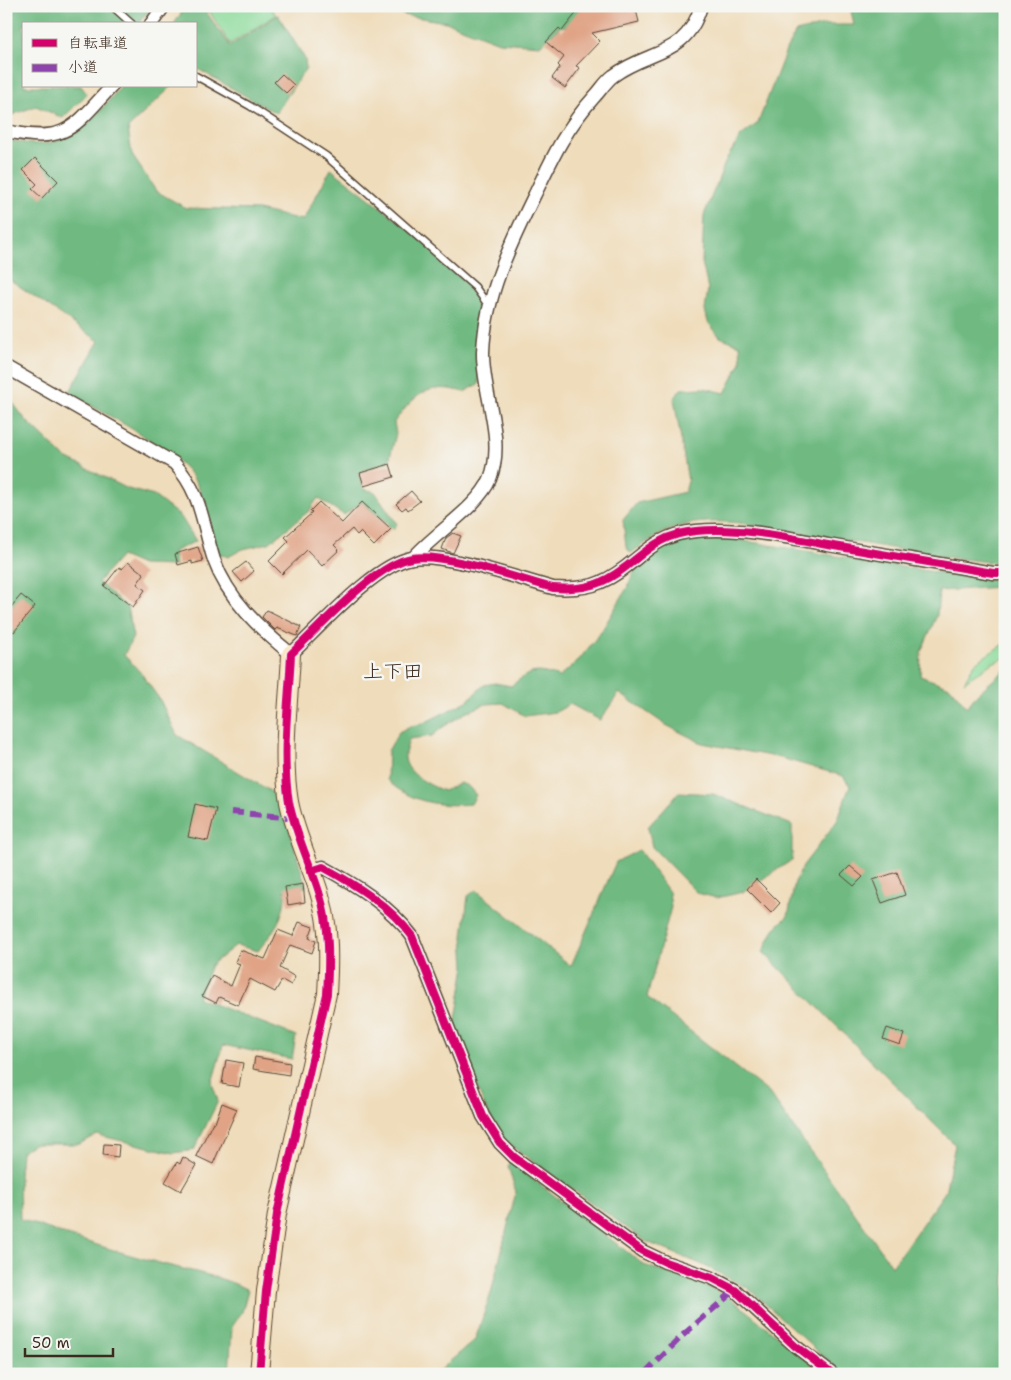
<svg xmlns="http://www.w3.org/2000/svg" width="1011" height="1380" viewBox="0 0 1011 1380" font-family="'Shantell Sans','Klee One',sans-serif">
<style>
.green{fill:#8ada9a;stroke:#62825c}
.forest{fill:#6fba82;stroke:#557250}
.building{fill:#e0a385}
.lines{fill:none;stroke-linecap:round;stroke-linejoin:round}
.lane-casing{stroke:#564535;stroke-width:9}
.street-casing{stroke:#564535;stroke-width:15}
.secondary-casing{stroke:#564535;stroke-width:20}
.lane{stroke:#fff;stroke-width:6}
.street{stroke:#fff;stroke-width:12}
.secondary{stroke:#fbe6c3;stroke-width:18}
.quiet{stroke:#8e44ad;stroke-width:6;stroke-dasharray:12 6;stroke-linecap:butt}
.cycleway-casing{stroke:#f6f6f2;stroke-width:11}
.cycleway{stroke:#d6006c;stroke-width:8}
.labels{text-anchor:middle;stroke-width:5;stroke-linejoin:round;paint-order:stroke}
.neighbourhood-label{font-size:20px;fill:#3b2a1e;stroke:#f6f6f2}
</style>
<rect width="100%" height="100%" fill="#f6f6f2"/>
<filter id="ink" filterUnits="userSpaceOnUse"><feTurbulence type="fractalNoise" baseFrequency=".02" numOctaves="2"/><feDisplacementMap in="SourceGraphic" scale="10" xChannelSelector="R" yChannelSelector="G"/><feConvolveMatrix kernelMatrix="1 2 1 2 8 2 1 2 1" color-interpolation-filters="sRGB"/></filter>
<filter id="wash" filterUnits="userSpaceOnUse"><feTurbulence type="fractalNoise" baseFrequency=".0096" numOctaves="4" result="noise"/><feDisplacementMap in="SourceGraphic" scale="20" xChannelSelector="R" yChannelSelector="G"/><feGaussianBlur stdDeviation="1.12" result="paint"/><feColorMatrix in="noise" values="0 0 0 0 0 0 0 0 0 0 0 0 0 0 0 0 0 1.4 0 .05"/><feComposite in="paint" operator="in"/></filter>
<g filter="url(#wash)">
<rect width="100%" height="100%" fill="#efdcba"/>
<!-- green -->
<path class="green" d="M206 6H270L276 15 230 44Z
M1005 643V658L992 663 964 682 975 663Z"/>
<!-- forest -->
<path class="forest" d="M6 6H155L142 18 139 24H24V86H81L87 94 63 118 36 106 6 117Z
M186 6H202L230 46 278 15 305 59 306 68 276 113 196 68V24H174Z
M398 6H591L578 24 560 27 540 45 499 42 446 22 403 15Z
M850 6H1005V564L946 557 740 523C690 519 671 524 631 553L626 547 623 520 637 503 685 492 688 481 674 399 681 389 704 388 725 393 741 362 740 345 720 337 708 322 705 310 708 289 702 262 704 215 727 158 741 136 758 123 787 48 796 32 824 25H854Z
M121 86H172L128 128 132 155 156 191 186 208 258 210 303 220 331 169C361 193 479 277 483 311 485 332 479 362 479 384L464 392C427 382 416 394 394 422L396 434 389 461 358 473 364 489 375 492 397 524 393 529 362 502 344 515 318 498 309 511 269 543 243 549 228 557 216 552C209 528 206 496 192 476 170 446 103 413 69 393L99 341 6 277V178L9 176 6 172V140C16 141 27 144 37 144 74 144 100 112 121 86Z
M6 394 26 420 64 457 128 489 154 496 181 517 196 541 173 552 175 566 142 565 121 556 98 582 127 607 133 637 124 655 141 673 160 700 177 735 280 797 306 887 285 890C286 917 274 930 258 951L236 945 211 965 198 998 296 1036 292 1059 223 1045 212 1083 218 1101 194 1150 174 1153 97 1135 79 1144H33L21 1152 19 1176 20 1219C65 1235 110 1250 156 1262 187 1271 220 1275 248 1290L242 1312 232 1327 229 1374H6Z
M727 538 934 572 999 580 1000 587 939 591 937 615 921 652 920 676 950 687 967 707 978 693 1005 670V1374H843L748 1288 703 1265 647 1242 503 1140 486 1109 454 1031 465 966 463 936 468 896 476 890 571 966 616 862 639 850 669 892 671 907 647 997 769 1093 892 1266 945 1192 955 1145 763 952 774 929 788 916 795 882 805 863 837 821 850 786 843 776 781 758 702 743 666 725 619 693 600 720 570 704 556 712 525 716 503 703 486 704 465 713 443 727 432 736 409 739C408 745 404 753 405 758 406 774 431 786 444 791L460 783 468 786 476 795 471 804C439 807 410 802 387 780L388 751 399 732 410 726 422 724 467 701 484 685 495 683 511 686C531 670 535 669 559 677L578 661 601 632 627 588 639 560 663 548 691 539Z
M679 792 713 794 792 825V860L743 892 717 898 697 893 652 847 648 827Z
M511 1162 644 1265 709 1287 733 1300 824 1374H435L475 1340 491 1293 516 1192 508 1166Z"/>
<g id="blocks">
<!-- building -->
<path class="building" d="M582 6H592L597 10 615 6H635L639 22 592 33 600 41 576 66 580 68 565 88 552 78 560 67 558 65 564 57 546 42 559 28 562 31Z
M282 74 294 85 286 93 274 82Z
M35 158 58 181 42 198 32 189 37 184 23 170Z
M390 464 394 477 364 486 360 473Z
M411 491 420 501 408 510 406 507 402 510 396 504Z
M319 502 342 523 362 502 391 529 374 546 360 532 357 535 352 529 334 545 339 550 322 566 307 550 282 574 269 561 289 541 285 537 312 513 310 511Z
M453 533 461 536 453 553 442 549 446 538Z
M198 547 203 561 192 564V561L178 565 175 554Z
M128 562 144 574 137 584 145 590 133 607 104 586 119 567 122 569Z
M246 562 254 571 242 582 233 572Z
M21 595 35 606 14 632 6 627V613Z
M267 610 301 627 297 636 277 628 275 630 262 617Z
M195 804 216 809 208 841 188 837Z
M850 866 863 877 854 886 841 875Z
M897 872 905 895 882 903 873 880Z
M756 879 780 903 771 913 747 889Z
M303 884 305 902 288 905 285 887Z
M299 922 313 927 309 938 316 941 312 953 290 945 280 968 295 977 291 985 282 980 275 992 250 979 238 1005 219 997 216 1003 202 996 212 976 231 986 240 964 235 962 240 950 265 959 278 930 293 936Z
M887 1028 904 1034 900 1045 883 1039Z
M255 1057 290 1063 289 1075 253 1069Z
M226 1060 243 1063 239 1087 222 1084Z
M222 1103 237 1109 213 1164 196 1156 213 1122 215 1123Z
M104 1144 119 1145 118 1157 103 1155Z
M183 1157 196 1165 181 1191 165 1182 177 1162 180 1164Z"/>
</g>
</g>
<g filter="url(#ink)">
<use href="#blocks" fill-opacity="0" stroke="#564535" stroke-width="1"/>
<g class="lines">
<!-- lane casing -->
<g class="lane-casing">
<path id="lane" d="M112 6 132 24
M196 76 250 106 326 156 475 287 488 305"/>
</g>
<!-- street casing -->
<g class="street-casing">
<path id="street" d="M151 24 164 6
M6 131C67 144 73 128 112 86
M6 367 174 463C202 493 202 523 214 560 228 599 260 629 291 654 319 628 375 564 412 558 444 552 519 579 553 588 569 589 586 589 601 582 638 566 648 535 696 531 740 527 786 537 828 545 883 554 938 564 993 573H1005
M414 557C434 534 479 506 490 479 506 439 482 393 483 352 485 295 511 243 536 192 554 154 567 127 595 96 601 90 606 81 613 76 649 49 686 58 701 6
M311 871 323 867C356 885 390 906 412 936L483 1116 500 1143 514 1157 642 1251 665 1262 712 1278 735 1290 795 1346 832 1374"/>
</g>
<!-- secondary casing -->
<g class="secondary-casing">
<path id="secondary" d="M259 1374 266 1291 277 1214 327 994C329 959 330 926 319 892 310 863 295 833 289 802 281 754 289 702 291 654"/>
</g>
<!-- lane -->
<use href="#lane" class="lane"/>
<!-- street -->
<use href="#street" class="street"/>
<!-- secondary -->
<use href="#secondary" class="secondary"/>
<!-- quiet -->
<path class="quiet" d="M231 812 294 818
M645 1374 682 1336 735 1290"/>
<!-- cycleway casing -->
<g class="cycleway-casing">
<path id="cycleway" d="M311 871 323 867C356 885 390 906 412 936L483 1116 500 1143 514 1157 642 1251 665 1262 712 1278 735 1290 795 1346 832 1374
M259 1374 266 1291 277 1214 327 994C329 959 330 926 319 892 310 863 295 833 289 802 281 754 289 702 291 654 319 628 375 564 412 558 444 552 519 579 553 588 569 589 586 589 601 582 638 566 648 535 696 531 740 527 786 537 828 545 883 554 938 564 993 573H1005"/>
</g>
<!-- cycleway -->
<use href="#cycleway" class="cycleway"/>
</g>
</g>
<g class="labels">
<!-- neighbourhood labels -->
<g class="neighbourhood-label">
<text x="393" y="678">上下田</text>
</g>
</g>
<!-- margin -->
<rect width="1011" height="1380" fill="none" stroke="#f6f6f2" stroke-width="25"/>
<!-- legend -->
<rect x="22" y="22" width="175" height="65" fill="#f6f6f2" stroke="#aba49d"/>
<rect x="32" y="39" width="25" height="8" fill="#d6006c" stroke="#aba49d"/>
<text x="68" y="48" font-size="15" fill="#3b2a1e">自転車道</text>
<rect x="32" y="64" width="25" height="8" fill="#8e44ad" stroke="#aba49d"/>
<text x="68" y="72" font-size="15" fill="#3b2a1e">小道</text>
<!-- scale -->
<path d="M25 1348v8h88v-8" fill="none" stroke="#3b2a1e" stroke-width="2.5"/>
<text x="32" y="1348" font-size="15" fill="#3b2a1e" stroke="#f6f6f2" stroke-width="4" paint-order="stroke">50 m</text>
</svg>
